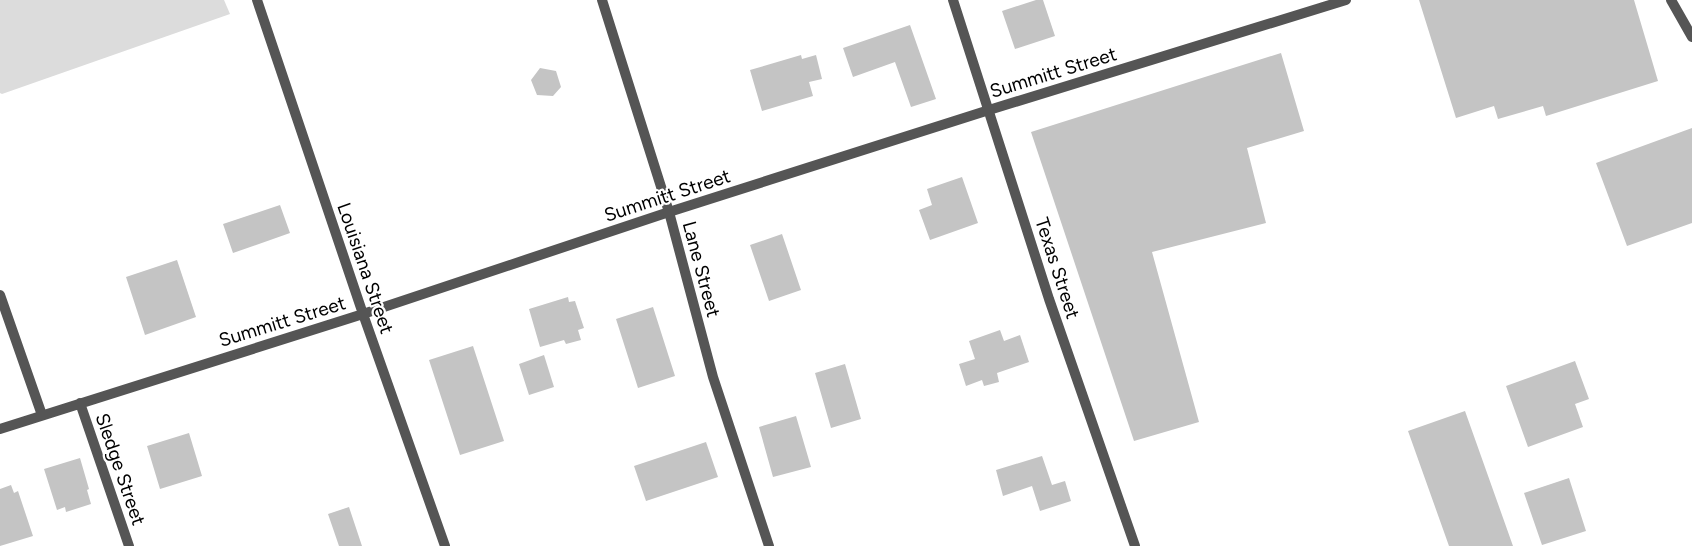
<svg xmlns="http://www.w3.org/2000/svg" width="1692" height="546" viewBox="0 0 1692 546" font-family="Figtree,sans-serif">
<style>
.green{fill:#dcdcdc}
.building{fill:#c4c4c4}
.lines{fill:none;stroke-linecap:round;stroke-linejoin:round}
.street{stroke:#555;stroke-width:10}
.labels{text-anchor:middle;stroke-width:4.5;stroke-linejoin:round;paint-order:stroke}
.street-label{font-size:19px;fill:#000;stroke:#fff}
</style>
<rect width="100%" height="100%" fill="#fff"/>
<!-- green -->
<path class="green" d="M0 0H224L230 14 2 94 0 93Z"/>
<!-- building -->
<path class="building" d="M1036 0H1043L1055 36 1015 49 1002 11Z
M1419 0H1634L1658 81 1546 116 1543 106 1498 119 1494 106 1456 118Z
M910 25 936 99 911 107 895 62 853 77 843 48Z
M1281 53 1304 131 1247 148 1266 223 1152 252 1199 422 1134 441 1031 132Z
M801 55 802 59 816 55 822 79 809 82 813 96 762 111 750 70Z
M540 68 556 71 561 87 553 96 537 95 531 80Z
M1692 128V223L1627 246 1596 163Z
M962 177 978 223 930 240 919 210 932 205 927 189Z
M280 205 290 233 233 253 223 224Z
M782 234 801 290 769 301 750 245Z
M177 260 196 317 145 335 126 277Z
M568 297 569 302 575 301 584 328 578 330 581 340 566 344 564 340 540 347 529 309Z
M653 307 675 376 638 388 616 319Z
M1000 330 1004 341 1020 335 1029 362 997 373 999 382 984 386 982 380 966 386 959 364 975 359 969 341Z
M473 346 504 441 460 455 429 360Z
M544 355 554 387 529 395 519 364Z
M1575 361 1589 399 1575 404 1583 427 1528 447 1506 386Z
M845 364 861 419 831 428 815 373Z
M1465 411 1513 546H1449L1408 431Z
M796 416 811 467 773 477 759 427Z
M189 433 202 476 160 489 147 446Z
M706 442 718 477 646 501 634 466Z
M1042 456 1052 485 1065 481 1071 501 1040 511 1032 486 1003 496 996 470Z
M80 458 89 489 87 490 91 504 66 512 65 507 57 510 44 469Z
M1569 478 1586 531 1542 545 1524 493Z
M11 485 14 493 18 491 33 536 0 546V489Z
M349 507 362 546H339L328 514Z"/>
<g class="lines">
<!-- street -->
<path class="street" d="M257 0 363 314 445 546
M602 0 669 212 713 377 769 546
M953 0 1049 299 1135 546
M1671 0 1692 37
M0 295 42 415
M80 403 129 546
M0 429 363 314 669 212 989 110 1346 0"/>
</g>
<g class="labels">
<!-- street labels -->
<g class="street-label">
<text transform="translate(1053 72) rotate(-17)" y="7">Summitt Street</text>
<text transform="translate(667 195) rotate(-18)" y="7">Summitt Street</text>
<text transform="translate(366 268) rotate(71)" y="7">Louisiana Street</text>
<text transform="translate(1058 268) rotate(72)" y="7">Texas Street</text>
<text transform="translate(702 269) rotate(75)" y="7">Lane Street</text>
<text transform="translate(282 321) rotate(-17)" y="7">Summitt Street</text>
<text transform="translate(121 469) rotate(71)" y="7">Sledge Street</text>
</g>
</g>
</svg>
